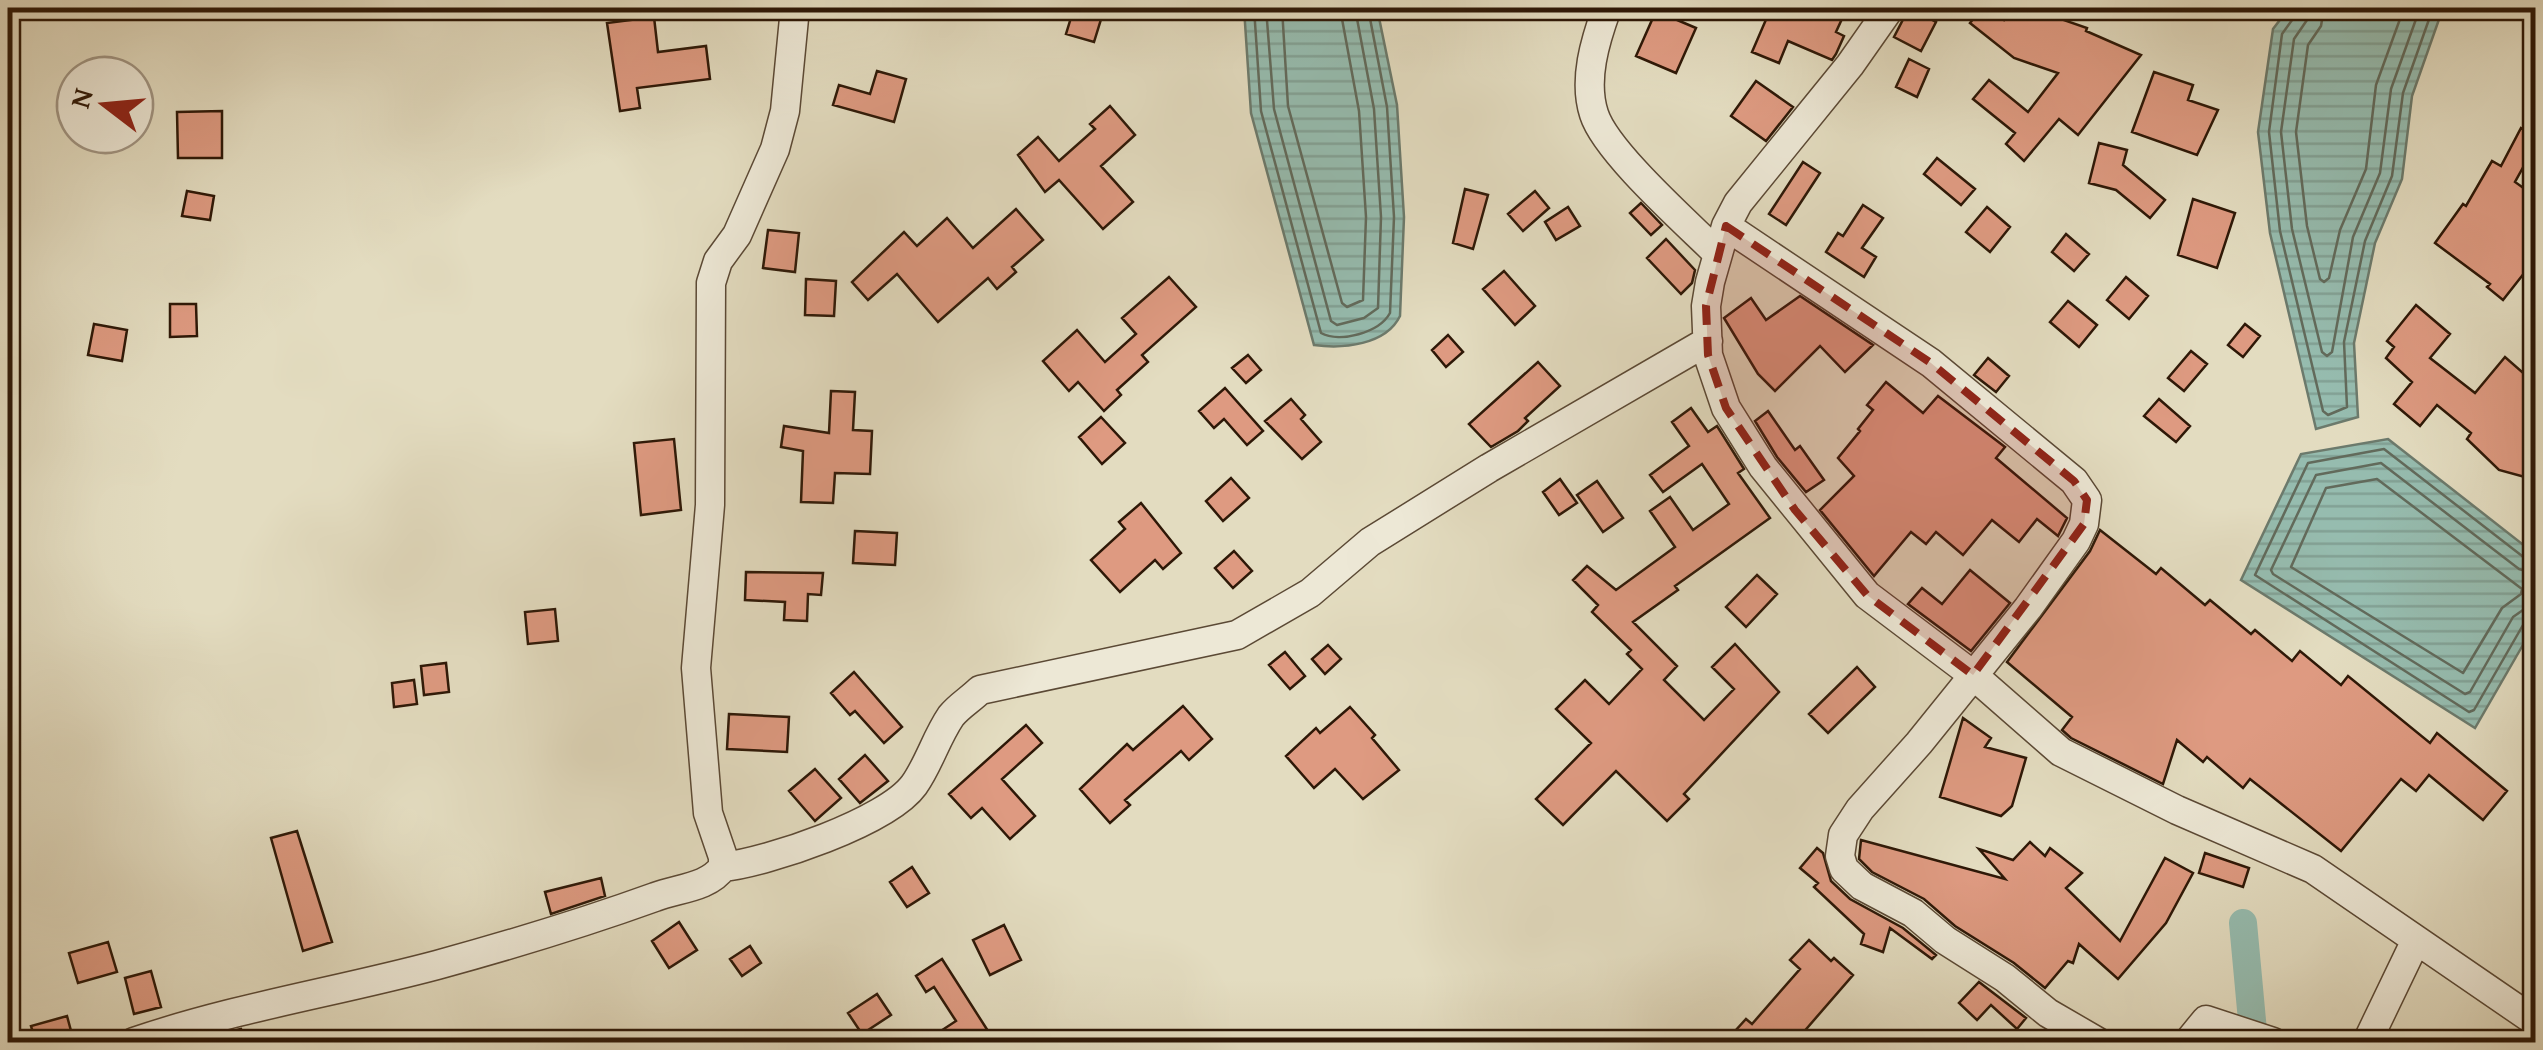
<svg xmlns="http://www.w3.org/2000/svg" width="2543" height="1050" viewBox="0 0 2543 1050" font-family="'Gentium Book Plus',serif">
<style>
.water{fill:url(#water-rules);stroke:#6c7a6c;stroke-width:2.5}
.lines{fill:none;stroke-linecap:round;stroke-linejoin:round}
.shore{stroke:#626a5b;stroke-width:2.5}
.canal{stroke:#96bcaf;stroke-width:28}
.building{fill:#de9a81;stroke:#2e1807;stroke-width:2.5}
.street-casing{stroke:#5b4935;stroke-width:31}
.street{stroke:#ede8d6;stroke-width:28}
.marked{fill:#8f2418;fill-opacity:0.2;stroke:#8f2418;stroke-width:8;stroke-dasharray:20 12;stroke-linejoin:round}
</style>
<defs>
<pattern id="water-rules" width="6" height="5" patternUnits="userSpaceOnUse" patternTransform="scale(2.5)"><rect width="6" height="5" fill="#96bcaf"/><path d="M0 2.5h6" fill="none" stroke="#82a195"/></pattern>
</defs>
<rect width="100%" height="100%" fill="#e3dcc0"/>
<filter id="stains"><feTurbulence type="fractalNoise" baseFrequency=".002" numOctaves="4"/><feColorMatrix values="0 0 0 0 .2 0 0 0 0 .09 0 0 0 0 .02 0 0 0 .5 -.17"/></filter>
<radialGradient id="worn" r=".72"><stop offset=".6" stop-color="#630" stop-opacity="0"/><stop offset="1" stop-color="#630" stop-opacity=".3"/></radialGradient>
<!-- water -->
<path class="water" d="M1244 8H1377L1397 105 1404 217 1400 316C1386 345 1343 349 1314 345L1251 113Z
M2289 8H2443L2412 96 2402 179 2375 243 2354 343 2358 417 2316 429 2270 233 2258 132 2273 29Z
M2388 439 2535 554V624L2475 728 2241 580 2301 454Z"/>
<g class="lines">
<!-- shore -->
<path class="shore" d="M1254 8 1261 111 1321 333C1340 343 1379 333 1390 313L1394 217 1387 107 1368 8
M1266 8 1274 109 1331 321 1337 325 1364 318 1378 308 1381 217 1374 109 1355 8
M1282 8 1288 106 1342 303 1347 307 1363 300 1366 217 1359 111 1340 8
M2296 8 2295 16 2282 34 2269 132 2280 231 2323 411 2328 415 2347 407 2344 342 2365 241 2392 176 2403 93 2433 8
M2309 8 2307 20 2294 39 2281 132 2292 229 2322 352 2327 356 2332 352 2353 237 2380 173 2391 89 2420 8
M2324 8 2321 26 2308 45 2296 132 2307 226 2320 279 2324 282 2329 278 2340 230 2366 169 2376 85 2404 8
M2377 479 2522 589 2521 594 2502 608 2463 673 2291 567 2326 488Z
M2536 561 2526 559 2384 449 2308 463 2255 575 2469 712 2474 710 2523 625 2536 621
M2536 574 2519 569 2381 463 2316 475 2271 570 2273 574 2465 694 2470 692 2513 617 2523 610 2536 608"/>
<!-- canal -->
<path class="canal" d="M2243 923 2254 1042"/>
</g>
<!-- building -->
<path class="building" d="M1074 8 1102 16 1094 42 1066 34Z
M1771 8H1847L1836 32 1844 36 1836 54 1832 60 1788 41 1779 63 1752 52Z
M1909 8 1936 22 1921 51 1894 37Z
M1982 8H1987L2004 20 2013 8H2029L2087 28 2086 31 2141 55 2078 135 2059 119 2024 161 2006 144 2015 133 1973 99 1989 80 2028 112 2058 73 2014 58 1970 23Z
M1656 11 1696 28 1676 73 1636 56Z
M654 17 658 52 706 46 710 79 637 88 640 108 620 111 607 23Z
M1909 59 1929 69 1917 97 1896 87Z
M877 71 906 79 894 122 833 105 839 85 870 94Z
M2154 72 2193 85 2188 100 2218 110 2197 155 2132 132Z
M1756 81 1793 107 1766 141 1731 116Z
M1110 106 1135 135 1101 166 1133 202 1103 229 1059 180 1045 192 1018 155 1038 137 1059 161 1095 129 1090 124Z
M222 111V158H178L177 112Z
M2521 128 2536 136V144L2515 182 2536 197V258L2503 300 2487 287 2490 284 2435 243 2463 204 2466 206 2492 161 2501 166Z
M2099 143 2127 150 2123 165 2165 200 2150 218 2116 190 2089 183Z
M1937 158 1975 189 1961 205 1924 174Z
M1803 162 1820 173 1786 225 1769 214Z
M1465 189 1488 195 1473 249 1453 243Z
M187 191 214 196 210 220 182 216Z
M1535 191 1549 208 1523 231 1508 214Z
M2193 199 2235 213 2217 268 2178 255Z
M1641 203 1662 225 1651 235 1630 213Z
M1863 205 1883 218 1862 248 1876 257 1864 277 1826 252 1838 233 1843 236Z
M1568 207 1580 226 1556 240 1545 222Z
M1987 207 2010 227 1990 252 1966 232Z
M1016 209 1043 240 1012 267 1016 272 997 289 988 278 938 322 897 274 868 300 852 282 904 232 917 246 947 218 973 248Z
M768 230 799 233 795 272 763 268Z
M2066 234 2089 254 2074 271 2052 252Z
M1666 239 1695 270 1692 283 1681 294 1647 258Z
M1504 271 1535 306 1515 325 1483 289Z
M1169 277 1196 307 1142 355 1148 362 1117 390 1121 395 1104 411 1078 382 1069 391 1043 361 1077 330 1105 362 1136 334 1122 318Z
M2126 277 2148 296 2129 319 2107 300Z
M806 279 836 281 834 316 805 315Z
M1800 296 1873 345 1845 372 1820 346 1775 391 1758 374 1724 318 1751 298 1766 320Z
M2068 301 2097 325 2079 347 2050 322Z
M170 304H196L197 336 170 337Z
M2416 305 2450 334 2430 358 2475 393 2505 357 2522 372 2536 355V480L2499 470 2467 439 2471 433 2437 405 2420 426 2394 404 2412 382 2386 358 2394 347 2387 341Z
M94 324 127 330 122 361 88 355Z
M2245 324 2260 336 2243 357 2228 345Z
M1448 335 1463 352 1446 367 1432 350Z
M2191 351 2207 364 2184 391 2168 378Z
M1248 355 1261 370 1246 383 1232 368Z
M1988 358 2009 376 1996 392 1974 375Z
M1538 362 1560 386 1525 418 1528 421 1518 431 1491 447 1469 424Z
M1886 382 1923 413 1938 396 2005 447 1996 458 2067 518 2058 536 2037 519 2019 542 1992 520 1963 555 1936 532 1926 544 1911 532 1874 576 1820 510 1854 476 1838 458 1860 431 1858 429 1873 410 1867 405Z
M1225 388 1263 431 1247 445 1224 419 1214 428 1199 411Z
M831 391 855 392 853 430 872 431 870 474 835 473 833 503 801 502 803 451 781 447 784 426 829 433Z
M1291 399 1305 415 1301 419 1321 442 1302 459 1265 421Z
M2159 399 2190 426 2176 442 2144 416Z
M1691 408 1708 432 1717 426 1744 469 1738 473 1770 518 1675 586 1678 590 1633 622 1677 666 1664 680 1704 720 1734 689 1712 667 1735 644 1779 692 1684 794 1689 799 1667 821 1616 771 1563 825 1536 799 1591 743 1556 709 1585 680 1609 704 1642 669 1627 654 1631 650 1592 612 1598 605 1573 580 1587 566 1616 590 1675 547 1650 511 1670 497 1693 530 1729 504 1702 464 1663 492 1650 475 1689 446 1672 422Z
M1768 411 1795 450 1800 446 1824 480 1806 492 1777 457 1755 421Z
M1101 417 1125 443 1102 464 1079 437Z
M674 439 681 510 641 515 634 443Z
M1231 478 1249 498 1223 521 1206 501Z
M1560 479 1577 503 1559 515 1543 492Z
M1597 481 1623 518 1603 532 1577 495Z
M1141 503 1181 553 1163 569 1155 560 1120 592 1091 560 1125 529 1119 522Z
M2100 530 2156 574 2161 568 2205 605 2210 600 2251 634 2255 630 2292 661 2300 651 2341 685 2348 676 2430 743 2437 733 2507 791 2483 820 2429 775 2416 791 2401 779 2341 851 2250 779 2243 788 2207 757 2203 762 2177 740 2163 784 2071 738 2062 730 2072 717 2007 662 2090 551Z
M855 531 897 533 895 565 853 563Z
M1234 551 1252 571 1233 588 1215 568Z
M1970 570 2010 603 1971 651 1908 604 1922 588 1942 604Z
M746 572 823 573 821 595 808 594 807 621 784 620 785 602 745 600Z
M1757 575 1777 594 1746 627 1726 607Z
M555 609 558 641 528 644 525 612Z
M1328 645 1341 659 1325 674 1312 659Z
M1285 652 1305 676 1290 689 1269 665Z
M446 663 449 692 424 695 421 666Z
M1857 667 1875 687 1828 733 1809 714Z
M854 672 902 727 884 743 855 711 850 715 831 693Z
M414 680 417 704 394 707 392 683Z
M1183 706 1212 739 1189 760 1181 751 1125 800 1130 805 1110 823 1080 789 1127 744 1133 750Z
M1350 707 1375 735 1372 738 1399 770 1363 799 1335 769 1314 788 1286 756 1316 728 1320 733Z
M729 714 789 717 787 752 727 749Z
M1963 718 1991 738 1985 747 2026 758 2012 806 2001 816 1940 797Z
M1026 725 1042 743 1002 779 1035 816 1010 839 982 808 971 818 949 794Z
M865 755 888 781 860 803 839 779Z
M815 769 841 798 815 821 789 791Z
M297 831 332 942 303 951 271 838Z
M1861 840 2005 879 1979 849 2013 860 2030 842 2045 856 2050 848 2082 873 2066 888 2120 941 2165 858 2193 873 2166 923 2118 979 2079 944 2073 963 2068 961 2045 988 2014 963 1955 926 1924 899 1872 872 1859 859Z
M1817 848 1823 853 1831 881 1850 899 1903 928 1936 955 1932 959 1890 928 1883 952 1861 944 1864 934 1814 887 1818 883 1800 868Z
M2205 853 2249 868 2243 887 2199 873Z
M912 867 929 893 907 907 890 882Z
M601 878 605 896 551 914 545 892Z
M679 922 697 950 669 968 652 941Z
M1004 925 1021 960 990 975 973 940Z
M1809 940 1831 961 1834 958 1853 975 1795 1042H1725L1746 1019 1752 1024 1800 969 1790 960Z
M108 942 117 972 78 983 69 953Z
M750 946 761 963 742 976 730 959Z
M942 959 988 1031 971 1042H924L956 1021 934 987 926 992 916 976Z
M151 971 161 1007 134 1014 125 978Z
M1979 982 2026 1018 2017 1029 1991 1005 1977 1020 1959 1003Z
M877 994 891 1015 862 1034 848 1013Z
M67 1016 74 1042H36L31 1026Z
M241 1029 247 1042H192L213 1036Z"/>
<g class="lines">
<!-- street casing -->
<g class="street-casing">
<path id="street" d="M1607 8C1595 41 1583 80 1594 114 1606 152 1688 224 1718 254
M1890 8 1850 65 1738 203 1726 226 1710 282 1706 306 1708 355 1726 408 1763 467 1867 595 1973 675 2061 752 2177 810 2313 869 2536 1022
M1726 226 1931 363 2074 481 2087 500 2084 524 2076 541 2028 608 1919 743 1860 809 1843 835 1840 856 1844 869 1862 886 1913 913 1945 940 2005 978 2048 1013 2098 1042
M723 867C768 862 887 822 914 785 929 764 936 738 951 716 959 706 971 699 980 690L1237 635 1310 593 1370 542 1489 468 1708 341
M134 1042C233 1008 336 992 437 965 510 945 583 923 655 897 678 888 708 888 723 867V857L708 813 696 668 710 505 711 283 718 261 737 235 775 149 785 111 795 8
M2188 1042 2206 1020 2273 1042
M2367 1042 2416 940"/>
</g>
<!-- street -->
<use href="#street" class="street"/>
</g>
<!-- marked area -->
<path class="marked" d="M1726 226 1931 363 2074 481 2087 500 2084 524 1973 675 1867 595 1795 510 1726 408 1708 355 1706 306Z"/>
<!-- margin -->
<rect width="2543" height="1050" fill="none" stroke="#e3dcc0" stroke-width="40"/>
<rect x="10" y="10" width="2523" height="1030" fill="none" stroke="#2e1807" stroke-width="5"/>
<rect x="20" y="20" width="2503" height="1010" fill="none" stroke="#2e1807" stroke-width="2.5"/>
<!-- north arrow -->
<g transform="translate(105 105) rotate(286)"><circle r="48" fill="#ede8d6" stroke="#a19583" stroke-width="2.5"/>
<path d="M0-8L18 38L0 25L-18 38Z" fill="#8f2418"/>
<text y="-15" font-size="28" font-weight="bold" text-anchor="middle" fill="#2e1807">N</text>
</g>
<rect width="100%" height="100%" filter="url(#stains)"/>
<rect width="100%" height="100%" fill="url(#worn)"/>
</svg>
